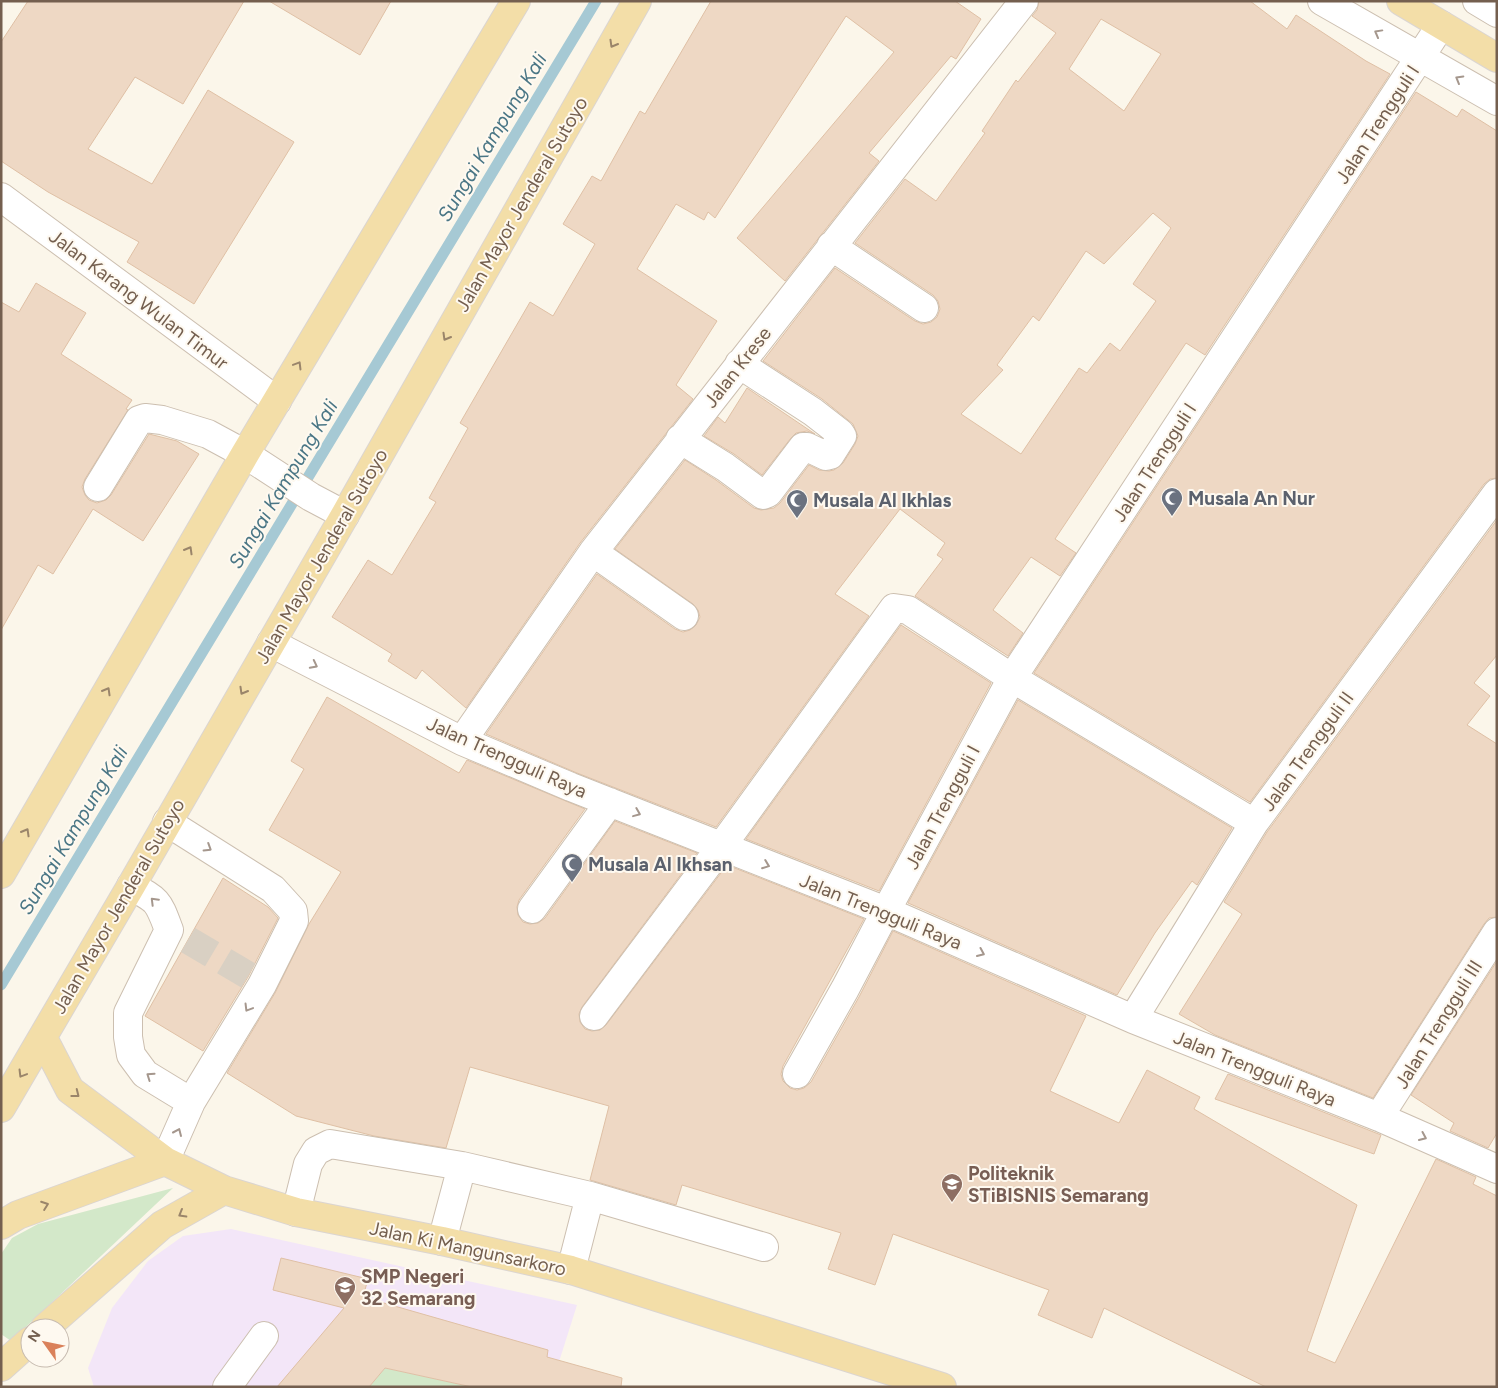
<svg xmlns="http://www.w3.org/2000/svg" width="1498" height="1388" viewBox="0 0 1498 1388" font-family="Figtree,sans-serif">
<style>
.education{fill:#f3e6f8}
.green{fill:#d3e8c9}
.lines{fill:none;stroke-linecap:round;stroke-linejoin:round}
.stream{stroke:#a6c9d4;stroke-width:11}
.building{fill:#eed8c4;stroke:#dfc0a5;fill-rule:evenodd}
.minor-tunnel{stroke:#d9d0c3;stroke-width:28;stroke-dasharray:28 14;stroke-linecap:butt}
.minor-casing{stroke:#ccbfb0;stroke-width:30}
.major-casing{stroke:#dbd5d1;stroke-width:30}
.minor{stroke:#fff;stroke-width:28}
.major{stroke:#f3dea8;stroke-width:28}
.oneway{stroke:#a5978d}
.oneway2{stroke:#9a856a}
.labels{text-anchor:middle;stroke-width:4;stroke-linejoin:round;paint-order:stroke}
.street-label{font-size:19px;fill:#745f4f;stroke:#fef9f0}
.worship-label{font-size:19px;font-weight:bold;fill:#5b616d;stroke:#fef9f0;text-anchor:start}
.education-label{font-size:19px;font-weight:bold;fill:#785e54;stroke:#fef9f0;text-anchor:start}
.water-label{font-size:20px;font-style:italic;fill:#4a7685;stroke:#fef9f0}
</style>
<rect width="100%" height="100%" fill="#fbf6ea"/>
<!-- education -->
<path class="education" d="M231 1229 577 1305 551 1387H94L88 1368 112 1308 148 1261 183 1236Z"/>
<!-- green -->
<path class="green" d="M173 1188 11 1341 1 1334V1254L12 1238 38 1224Z
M385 1368 472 1387H369Z"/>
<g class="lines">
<!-- stream -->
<path class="stream" d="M1 985 596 1"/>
</g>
<!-- building -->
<path class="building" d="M28 1H244L183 104 135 77 88 149 152 184 208 90 294 142 194 304 127 262 139 242 48 192 1 161V42Z
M269 1H391L360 55Z
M711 1H955L981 19 956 59 951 56 869 153 879 161 785 281 737 238 894 52 846 16 715 218 708 212 704 220 676 204 637 269 717 321 676 385 693 399 580 543 466 708 422 670 416 679 388 661 392 654 332 617 368 560 392 575 436 502 429 498 468 428 460 423 530 302 553 316 595 244 563 224 592 176 601 181 640 111 645 114Z
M1039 1H1250L1287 29 1296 15 1366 61 1390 74 1205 355 1186 343 1055 539 1076 553 1060 576 1031 557 993 610 1023 633 1008 656 915 596 943 559 937 555 945 543 900 509 835 594 869 616 716 827 577 773 486 734 597 574 675 629 683 632 690 630 696 625 700 617 698 610 693 604 615 549 685 460 716 480 754 508 761 510 774 508 780 503 809 465 819 470 829 471 834 470 843 463 855 444 858 436 853 424 822 399 763 361 835 268 915 321 923 324 931 322 937 317 940 309 938 301 933 295 855 243 905 179 936 201 985 133 982 131 1016 80 1018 82 1056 33 1032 16 1037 10ZM1101 19 1161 54 1124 111 1069 69ZM1153 213 1171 228 1133 284 1156 301 1120 351 1110 343 1087 373 1079 368 1021 454 961 414 1003 370 997 365 1033 316 1039 321 1086 251 1104 264Z
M1416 92 1457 117 1462 109 1497 131V478L1490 479 1484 484 1250 802 1034 673Z
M36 283 86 313 61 354 132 400 126 409 128 410 85 479 82 487 85 495 89 500 97 503 106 500 111 495 149 434 177 441 199 454 143 541 93 509 53 574 38 565 1 630V302L19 312Z
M747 388 815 434 807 431 796 433 791 438 762 475 734 454 704 436 718 417 725 423Z
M1497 520V655L1474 683 1490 696 1467 725 1497 744V917L1489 918 1484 924 1373 1098 1215 1035 1179 1014 1242 914 1224 902 1267 832Z
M901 625 991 683 879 891 746 839Z
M327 697 459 773 467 760 585 809 519 900 517 907 518 915 523 922 530 924 538 923 545 918 615 821 697 853 582 1007 579 1014 580 1022 585 1029 592 1031 600 1030 606 1025 727 865 864 919 783 1066 781 1074 783 1081 790 1088 797 1090 804 1088 811 1082 859 997 893 931 1086 1016 1050 1091 1119 1123 1147 1070 1200 1097 1194 1109 1357 1205 1307 1351 1335 1363 1436 1159 1476 1177 1473 1184 1497 1196V1387H1266L1104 1308 1092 1338 1038 1315 1049 1290 893 1234 875 1285 828 1269 841 1233 682 1185 676 1205 590 1180 609 1106 470 1067 446 1148 374 1136 296 1116 227 1073 275 993 309 924 341 872 269 830 304 769 291 761Z
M1018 700 1232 828 1197 885 1192 881 1155 933 1117 995 908 903Z
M223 878 268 907 278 918 248 977 203 1051 145 1016Z
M1497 961V1133L1488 1148 1450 1131 1454 1123 1411 1095Z
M1228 1074 1381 1135 1374 1154 1215 1099Z
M281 1258 368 1279 363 1297 548 1350 547 1357 622 1378 621 1387H472L385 1368 369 1387H277L344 1308 273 1290Z"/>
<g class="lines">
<!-- minor-tunnel -->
<path class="minor-tunnel" d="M188 940 256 980"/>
<!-- minor casing -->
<g class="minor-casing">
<path id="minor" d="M1322 1 1497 101
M1477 1 1497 13
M1 197 277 401
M831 246 924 308
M680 439 725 467 763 495 768 493 803 447H807L826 456 830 455 842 436 840 433 813 412 739 364
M98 487 139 420 145 418 162 420 208 434 245 454 311 497 345 515
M593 552 684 616
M271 643 462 741 571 787 886 911 1133 1019 1379 1117 1497 1169
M462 741 593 552 1024 1
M131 886C159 901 158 901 169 930L128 1013V1037L131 1055 145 1074 191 1102
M532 909 610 802
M594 1016 721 847 894 608 908 610 1012 678 1254 823
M1133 1019 1254 823 1497 493
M797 1074 845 989 886 911 1012 678 1441 25
M1379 1117 1497 932
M165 1161 191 1102 262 985 294 921 293 911 273 889 167 822
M296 1212 308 1164 316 1151 330 1144 462 1166
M442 1241 462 1166 590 1196 764 1247
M571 1270 590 1196
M227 1387 264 1336"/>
</g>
<!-- major casing -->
<g class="major-casing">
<path id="major" d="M1401 1 1497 58
M1 874 245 454 516 1
M43 1038 70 1090 165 1161 224 1190 296 1212 442 1241 571 1270 942 1387
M1 1108 131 886 345 515 637 1
M1 1225 18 1215 165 1161
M45 1328 162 1225 224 1190
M1 1367 30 1341"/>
</g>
<!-- minor -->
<use href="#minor" class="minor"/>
<!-- major -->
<use href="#major" class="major"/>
</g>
<!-- one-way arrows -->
<defs><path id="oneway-chevron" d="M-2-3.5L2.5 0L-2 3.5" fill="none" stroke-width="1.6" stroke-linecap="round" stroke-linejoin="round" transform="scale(1.25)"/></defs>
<g class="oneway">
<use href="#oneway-chevron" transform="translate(1378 33) rotate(-151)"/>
<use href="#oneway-chevron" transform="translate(1459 79) rotate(-150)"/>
<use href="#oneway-chevron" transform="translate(314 665) rotate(27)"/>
<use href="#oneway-chevron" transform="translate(637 813) rotate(22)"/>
<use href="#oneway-chevron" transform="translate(208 848) rotate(32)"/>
<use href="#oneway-chevron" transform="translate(766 865) rotate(21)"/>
<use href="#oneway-chevron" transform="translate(154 901) rotate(-135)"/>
<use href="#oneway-chevron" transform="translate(981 953) rotate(24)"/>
<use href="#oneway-chevron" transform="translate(248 1008) rotate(121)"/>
<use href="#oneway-chevron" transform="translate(150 1076) rotate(-145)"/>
<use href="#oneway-chevron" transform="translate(178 1132) rotate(-66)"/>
<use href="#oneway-chevron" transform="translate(1423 1137) rotate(24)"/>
</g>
<g class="oneway2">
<use href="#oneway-chevron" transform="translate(613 44) rotate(120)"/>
<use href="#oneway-chevron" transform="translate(446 337) rotate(120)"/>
<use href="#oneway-chevron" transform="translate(298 365) rotate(-59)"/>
<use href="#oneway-chevron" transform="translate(189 550) rotate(-60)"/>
<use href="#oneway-chevron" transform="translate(107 691) rotate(-60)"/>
<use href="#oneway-chevron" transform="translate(243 691) rotate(120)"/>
<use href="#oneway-chevron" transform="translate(26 832) rotate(-60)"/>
<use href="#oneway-chevron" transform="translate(22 1074) rotate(121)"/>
<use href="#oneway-chevron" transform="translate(76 1094) rotate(38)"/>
<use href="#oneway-chevron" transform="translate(45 1205) rotate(-20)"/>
<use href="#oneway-chevron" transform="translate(182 1214) rotate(150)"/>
</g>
<!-- icons -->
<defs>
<g id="mosque-pin" transform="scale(1.125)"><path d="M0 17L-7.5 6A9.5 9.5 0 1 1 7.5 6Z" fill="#6b7280" stroke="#fef9f0"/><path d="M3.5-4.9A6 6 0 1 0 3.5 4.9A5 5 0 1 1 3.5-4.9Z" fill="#fff"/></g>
<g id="university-pin" transform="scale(1.125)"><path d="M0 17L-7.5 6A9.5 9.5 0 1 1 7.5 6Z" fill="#8d6e63" stroke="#fef9f0"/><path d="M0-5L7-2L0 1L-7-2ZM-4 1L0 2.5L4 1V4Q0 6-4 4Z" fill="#fff"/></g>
<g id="school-pin" transform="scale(1.125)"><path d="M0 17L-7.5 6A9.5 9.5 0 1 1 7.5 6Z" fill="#8d6e63" stroke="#fef9f0"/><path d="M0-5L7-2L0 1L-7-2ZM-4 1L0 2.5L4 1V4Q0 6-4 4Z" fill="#fff"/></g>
</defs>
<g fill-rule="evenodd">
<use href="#mosque-pin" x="1172" y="498"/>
<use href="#mosque-pin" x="797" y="500"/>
<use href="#mosque-pin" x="572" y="864"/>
<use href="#university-pin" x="952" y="1184"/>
<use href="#school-pin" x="345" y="1287"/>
</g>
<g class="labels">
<!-- street labels -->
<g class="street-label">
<text transform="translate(1377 124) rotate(-57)" y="7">Jalan Trengguli I</text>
<text transform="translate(521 204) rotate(-60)" y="7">Jalan Mayor Jenderal Sutoyo</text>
<text transform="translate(139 299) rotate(37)" y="7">Jalan Karang Wulan Timur</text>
<text transform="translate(737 367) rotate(-52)" y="7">Jalan Krese</text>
<text transform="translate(1154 462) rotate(-57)" y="7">Jalan Trengguli I</text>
<text transform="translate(321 556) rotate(-60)" y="7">Jalan Mayor Jenderal Sutoyo</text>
<text transform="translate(1307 751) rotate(-54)" y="7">Jalan Trengguli II</text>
<text transform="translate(507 757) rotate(24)" y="7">Jalan Trengguli Raya</text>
<text transform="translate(942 807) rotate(-62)" y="7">Jalan Trengguli I</text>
<text transform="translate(118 906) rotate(-60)" y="7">Jalan Mayor Jenderal Sutoyo</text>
<text transform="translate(881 911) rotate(22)" y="7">Jalan Trengguli Raya</text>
<text transform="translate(1438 1024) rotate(-58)" y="7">Jalan Trengguli III</text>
<text transform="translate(1255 1068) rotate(22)" y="7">Jalan Trengguli Raya</text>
<text transform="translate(468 1248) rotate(12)" y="7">Jalan Ki Mangunsarkoro</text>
</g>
<!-- worship labels -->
<g class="worship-label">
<text x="1188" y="505">Musala An Nur</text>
<text x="813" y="507">Musala Al Ikhlas</text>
<text x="588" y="871">Musala Al Ikhsan</text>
</g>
<!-- education labels -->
<g class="education-label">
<text x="968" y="1180">Politeknik<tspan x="968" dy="22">STiBISNIS Semarang</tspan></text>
<text x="361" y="1283">SMP Negeri<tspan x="361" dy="22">32 Semarang</tspan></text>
</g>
<!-- water labels -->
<g class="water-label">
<text transform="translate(492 137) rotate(-59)" y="7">Sungai Kampung Kali</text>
<text transform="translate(283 484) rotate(-59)" y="7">Sungai Kampung Kali</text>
<text transform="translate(73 830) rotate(-59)" y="7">Sungai Kampung Kali</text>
</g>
</g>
<!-- border -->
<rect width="1498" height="1388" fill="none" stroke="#745f4f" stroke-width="5"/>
<!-- north arrow -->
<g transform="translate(45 1343) rotate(303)"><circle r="24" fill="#fef9f0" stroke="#c7bbb0"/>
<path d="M0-4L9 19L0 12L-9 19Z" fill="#da815a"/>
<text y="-8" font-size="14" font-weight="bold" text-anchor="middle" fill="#745f4f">N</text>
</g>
</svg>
